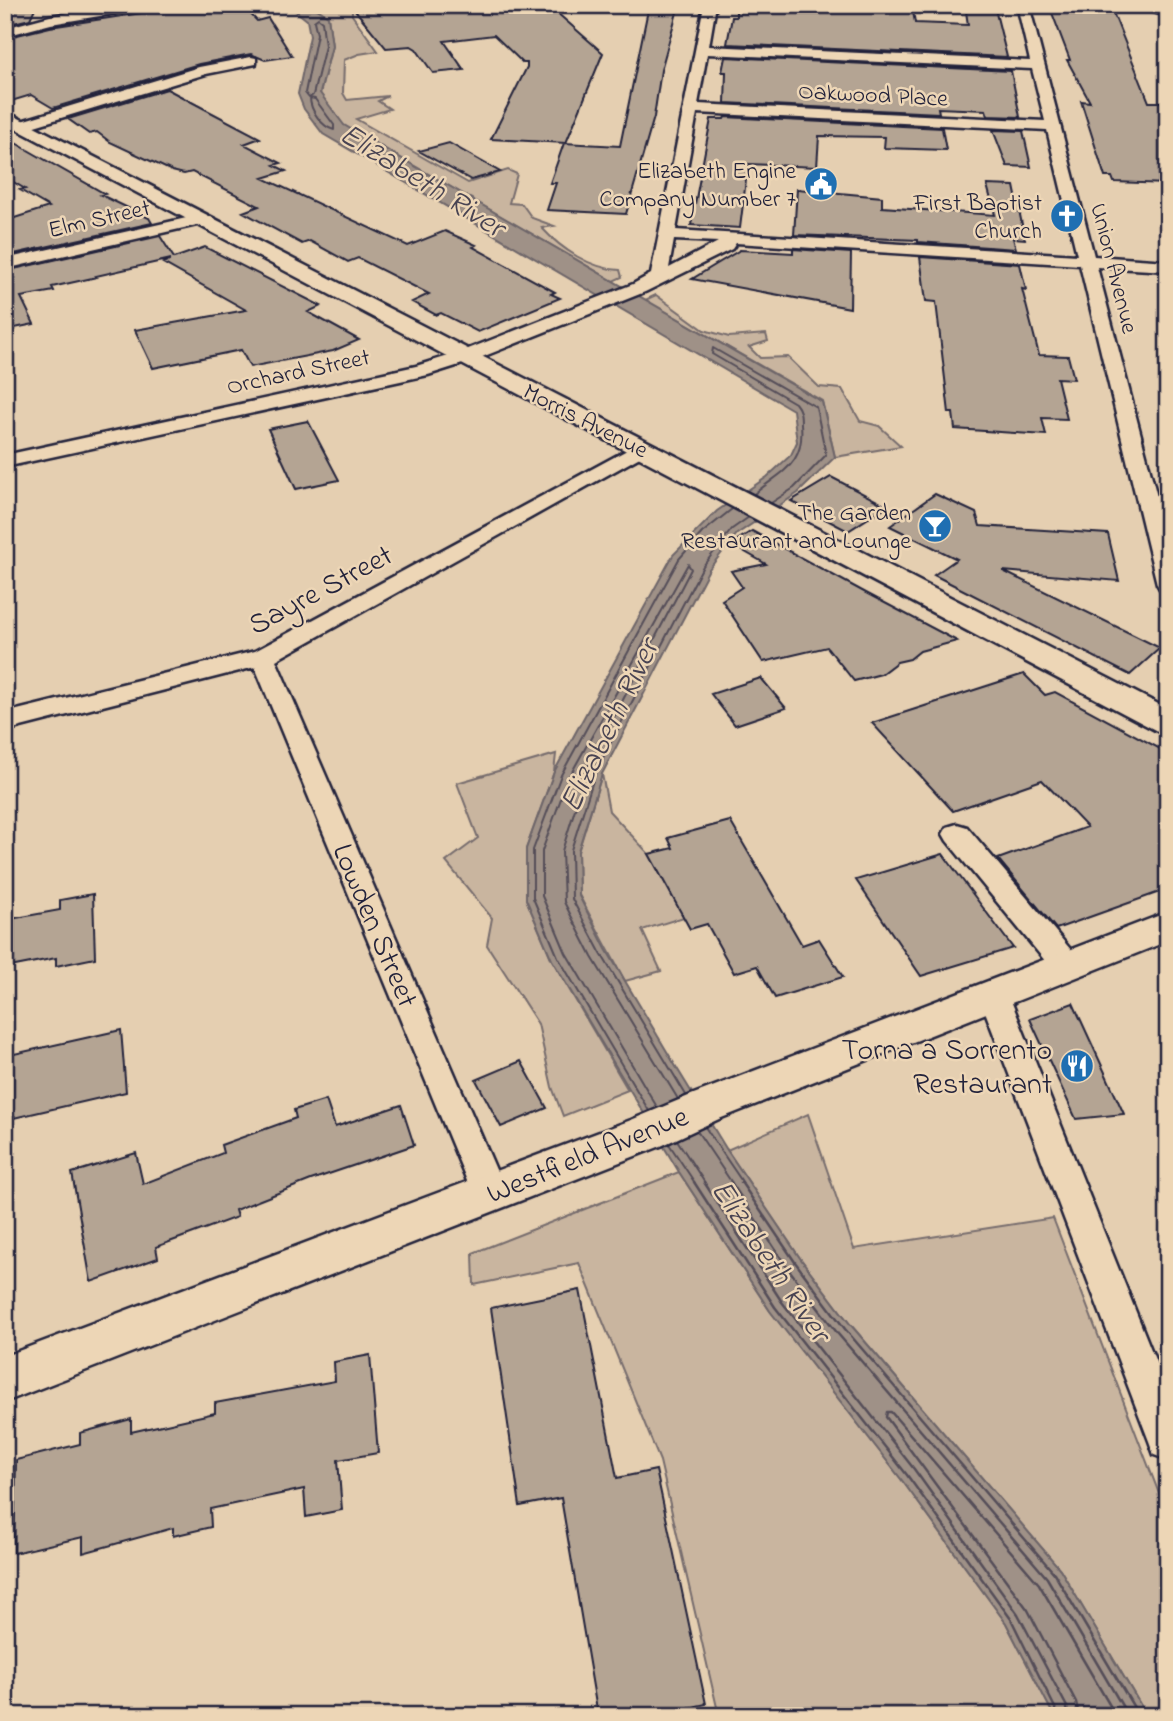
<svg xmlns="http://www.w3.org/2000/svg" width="1173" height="1721" viewBox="0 0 1173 1721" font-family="'Indie Flower',sans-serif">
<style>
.green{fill:#c9b59f;stroke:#766c6d;stroke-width:2}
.water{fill:#9f9187;stroke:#6d6569;stroke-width:2}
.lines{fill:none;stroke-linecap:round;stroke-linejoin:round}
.shore-far1{stroke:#544e59;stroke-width:2}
.shore{stroke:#544e59;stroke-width:2.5}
.building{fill:#b4a493;stroke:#22223b;stroke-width:2}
.minor-casing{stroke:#22223b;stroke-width:5}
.major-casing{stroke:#22223b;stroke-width:5}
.minor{fill:#edd6b6;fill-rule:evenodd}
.major{fill:#edd6b6;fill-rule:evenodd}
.labels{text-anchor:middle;stroke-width:5;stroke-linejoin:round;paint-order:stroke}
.far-street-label{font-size:24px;fill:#22223b;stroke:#edd6b6}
.far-poi-label{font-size:24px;fill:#22223b;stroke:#edd6b6;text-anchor:end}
.street-label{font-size:30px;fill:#22223b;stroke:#edd6b6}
.poi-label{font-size:30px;fill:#22223b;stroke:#edd6b6;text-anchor:end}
.water-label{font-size:32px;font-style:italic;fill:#484352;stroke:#edd6b6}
</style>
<rect width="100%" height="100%" fill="#e5cfb1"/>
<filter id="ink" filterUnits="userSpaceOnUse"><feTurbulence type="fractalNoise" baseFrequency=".0143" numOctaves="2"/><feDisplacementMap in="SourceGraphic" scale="14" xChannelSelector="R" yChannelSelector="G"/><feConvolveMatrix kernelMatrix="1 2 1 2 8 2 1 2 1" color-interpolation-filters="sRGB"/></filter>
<g filter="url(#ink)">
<!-- green -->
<path class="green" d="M311 5 369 7 352 9V15L378 51 359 54 344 60 343 93 347 100 388 96 378 101 390 109 356 119 468 183 508 170 517 174 509 203 522 204 532 218 554 226 542 228C561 249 591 269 620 270L622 277 613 281 343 125 320 94 332 46 328 16Z
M656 295 704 330 729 337 766 334 768 341 749 347 760 358 788 357 819 387 842 389 860 421 879 426 901 446 835 457 822 401 645 300Z
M556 754 554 772 526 849V899L552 960 628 1090 563 1116 552 1087 538 1024 487 945 492 918 446 862 478 838 457 783Z
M602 774 609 811 649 854 684 917 642 930 661 971 625 981 579 895 578 852Z
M808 1114 854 1249 1053 1218 1168 1517V1716H1147L1060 1569 850 1324 800 1258 727 1150Z
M679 1172 770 1311 901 1479 1006 1623 1054 1716H719L660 1461 579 1263 474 1285 473 1253Z"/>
<!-- water -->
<path class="water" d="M288 5H311L328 16 332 46 320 93 344 125 822 402 835 457 798 493 737 534 709 569 602 774 578 851 579 896 606 949 678 1070 727 1150 800 1258 850 1324 1060 1569 1147 1716H1054L1006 1623 901 1479 770 1311 679 1172 552 960 526 899V849L554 772 673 555 717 511 767 477 791 455 797 442 793 410 323 134 304 109 298 94 310 36 307 20Z"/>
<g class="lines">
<!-- shore-far1 -->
<path class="shore-far1" d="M318 18 322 21 325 46 313 95 309 98 305 93 317 34 314 21Z
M310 98 315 99 334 125V130C322 127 310 110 310 98Z
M754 494C783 470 805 465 801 424 801 415 801 410 795 403L712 354 713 348 816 407 826 455 794 488 771 503
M686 1095 600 952 572 899 571 850 596 771 703 566 732 529 749 517
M657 1107 566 953 542 896V851L568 779 688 564 691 569 588 767 562 851 564 902 592 957 678 1099
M649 1111 558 957 533 898V850L561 775 679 559 702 533 732 509
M705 1127 743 1183
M697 1131 732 1183
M677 1140 705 1183
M669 1144 695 1183"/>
<!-- shore -->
<path class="shore" d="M694 1182 775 1307 907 1475 1011 1619 1059 1716
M704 1182 782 1302 914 1469 1018 1614 1067 1707 1068 1716
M731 1182 787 1267 838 1334 1047 1578 1128 1716
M741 1182 795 1262 845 1329 1054 1573 1139 1716
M1079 1716 1076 1702 1028 1610 886 1417 887 1412H891L1039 1584 1116 1716"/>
</g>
<!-- building -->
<path class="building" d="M194 5H242L257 21 268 18 292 56 265 60 251 54 199 64 53 108 31 95 5 103V38L50 27Z
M395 5H548L603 53 566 143 491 139 527 67V63H523L494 35 444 41 464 70 433 73 416 49 411 46 386 48 355 10Z
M649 5H679L661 70 654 117 626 214 547 210 556 183H550L564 143 620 146Z
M965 5H994L1007 57 727 44 732 17H736V10H742V6H826L913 11 915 23 968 25Z
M1049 5H1110L1149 102H1168V184L1114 182 1112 177H1105L1081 101 1090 102 1067 60H1070Z
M36 6 30 19 5 25V7Z
M725 57 1011 71 1020 117 988 116 986 110 938 108 939 113 725 103 726 72H722Z
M167 89 260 138 244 144 281 163 274 165 286 171 263 178 408 246 445 231 476 245 473 247 555 292 551 294 560 298 478 332 441 313 436 315 412 302 429 294 358 258 348 262 310 241 302 244 243 212 259 206 192 172 184 174 172 171 110 142 97 132 89 134 68 119Z
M725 117 942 128 946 150 884 148 885 137 819 136 817 167 748 164 740 228 691 225 711 119H724Z
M993 130 1023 131 1031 167 1007 166Z
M5 137 105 194 101 195 149 218 152 223 5 256V221L49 207 20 190 25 189 5 177Z
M449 143 500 172 471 180 419 151Z
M987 185 1014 186 1025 239 1013 238 1016 249 918 242V240L794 235 797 189 882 197V207L995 215Z
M160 236 174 258 205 247 321 306 308 312 359 340 333 351 250 367 241 350 153 368 135 330 246 310 163 263 171 259 96 276 97 277 52 287 54 291 21 297 34 324 5 330V271Z
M793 249 851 253 850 308 692 279 740 250 793 253Z
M920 257 1020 264 1026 290 1022 289 1039 355 1068 356 1074 379 1057 378 1067 419 1042 418 1046 435 955 429 953 413H949L936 302 926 301Z
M308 421 339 480 296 489 268 429Z
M831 477 887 506 848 531 791 501Z
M935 494 976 513 980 526 1108 534 1119 581 1003 571 1160 648 1130 675 934 575 957 559 890 526Z
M752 531 866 593 957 641 920 651 910 659 897 662 881 674 854 681 827 647 763 662 722 600 742 587 731 571 766 564 731 544Z
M1024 674 1045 695 1055 692 1168 753V889L1056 929 998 859 1087 827 1042 780 953 811 872 723Z
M761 678 786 708 735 725 711 694Z
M730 821 802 945 819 939 843 977 775 998 757 966 734 973 707 924 690 929 649 854 673 848 668 838Z
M943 854 1013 948 921 976 856 880Z
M93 894 95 958 56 966V958L5 968V920L60 910V900Z
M1073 1003 1124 1114 1076 1119 1030 1019Z
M121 1030 126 1092 5 1120V1056Z
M521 1061 547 1108 501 1127 476 1080Z
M326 1100 335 1127 401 1105 414 1145 311 1180 235 1210 237 1217 156 1247 158 1258 91 1282 72 1173 136 1153 143 1184 223 1153 221 1145 296 1118 294 1110Z
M580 1290 617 1478 656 1470 706 1704 669 1712 670 1716H598L561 1498 520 1506 491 1308Z
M370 1355 378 1453 338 1460 342 1510 306 1517 304 1489 210 1509 211 1527 173 1536V1528L83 1553V1537L14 1553 16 1460 80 1444V1433L131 1419V1432L215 1413V1403L335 1381 334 1362Z"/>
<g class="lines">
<!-- minor casing -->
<g class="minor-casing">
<path id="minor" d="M118 5H148L142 9 51 24 5 36V28L50 16Z
M704 5H716L709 46 1030 61 1017 5H1029L1094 256 1168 261V271L1097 267 1168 539V591L1160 589 1157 584 1080 265 736 243 732 249 645 292 472 361 428 375 5 467V455L416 366 458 353 633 284 651 274ZM707 54 1032 69 1045 121 698 104ZM697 113 1047 130 1077 255 676 230ZM674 240 718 242 669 268Z
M1136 5 1168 8V16L1138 8Z
M251 57 256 58V64L206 74 28 128H18L16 125 18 122 199 67Z
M204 214 212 219 210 222 5 269V259Z
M640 443 647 445 650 449 647 453 276 660 506 1193 501 1204 489 1208 477 1204 472 1193 255 667 5 731V713L255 651Z
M957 824 967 827 1077 957 1081 965 1077 973 1066 977 1055 973 947 841 943 834 947 827Z
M993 981 1004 984 1008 993 1168 1392V1460L1154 1455 1149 1441 978 993 982 984Z"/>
</g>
<!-- major casing -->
<g class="major-casing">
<path id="major" d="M5 111 1168 709V734L1157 731 5 123Z
M1168 912V941L719 1119 661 1146 5 1402V1356L631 1120 691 1095Z"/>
</g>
<!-- minor -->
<use href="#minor" class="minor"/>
<!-- major -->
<use href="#major" class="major"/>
</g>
</g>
<!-- icons -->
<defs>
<g id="civic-disc" transform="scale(1.75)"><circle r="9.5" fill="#1f6fb2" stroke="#edd6b6"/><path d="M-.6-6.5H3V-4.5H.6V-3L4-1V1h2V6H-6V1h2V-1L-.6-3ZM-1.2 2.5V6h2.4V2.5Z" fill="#fff"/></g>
<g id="church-disc" transform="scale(1.75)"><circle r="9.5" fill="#1f6fb2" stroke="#edd6b6"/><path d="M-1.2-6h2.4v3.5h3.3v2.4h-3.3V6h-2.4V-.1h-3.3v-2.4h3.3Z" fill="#fff"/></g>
<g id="bar-disc" transform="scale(1.75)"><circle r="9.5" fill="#1f6fb2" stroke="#edd6b6"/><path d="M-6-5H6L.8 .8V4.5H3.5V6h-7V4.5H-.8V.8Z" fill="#fff"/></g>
<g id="restaurant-disc" transform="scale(1.75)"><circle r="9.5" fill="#1f6fb2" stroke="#edd6b6"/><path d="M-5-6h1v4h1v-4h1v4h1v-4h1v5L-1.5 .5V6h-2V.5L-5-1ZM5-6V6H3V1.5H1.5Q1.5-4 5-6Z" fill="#fff"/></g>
</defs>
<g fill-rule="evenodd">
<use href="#civic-disc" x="821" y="184"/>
<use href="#church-disc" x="1067" y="216"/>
<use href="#bar-disc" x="935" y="526"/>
<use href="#restaurant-disc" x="1077" y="1066"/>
</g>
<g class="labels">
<!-- far-street labels -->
<g class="far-street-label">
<text transform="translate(873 94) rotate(3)" y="8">Oakwood Place</text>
<text transform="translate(99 218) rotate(-13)" y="8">Elm Street</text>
<text transform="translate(1115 268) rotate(76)" y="8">Union Avenue</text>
<text transform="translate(298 371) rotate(-12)" y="8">Orchard Street</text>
<text transform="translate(586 420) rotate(27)" y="8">Morris Avenue</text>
</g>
<!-- far-poi labels -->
<g class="far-poi-label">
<text x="796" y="178">Elizabeth Engine<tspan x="796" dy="28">Company Number 7</tspan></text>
<text x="1042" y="210">First Baptist<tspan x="1042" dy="28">Church</tspan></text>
<text x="911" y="520">The Garden<tspan x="911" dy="28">Restaurant and Lounge</tspan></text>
</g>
<!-- street labels -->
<g class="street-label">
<text transform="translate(320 589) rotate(-28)" y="10">Sayre Street</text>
<text transform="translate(376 925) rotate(67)" y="10">Lowden Street</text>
<text transform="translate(587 1154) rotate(-22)" y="10">Westfield Avenue</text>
</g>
<!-- poi labels -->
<g class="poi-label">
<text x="1052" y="1059">Torna a Sorrento<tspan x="1052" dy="34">Restaurant</tspan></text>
</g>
<!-- water labels -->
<g class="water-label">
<text transform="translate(423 179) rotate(32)" y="11">Elizabeth River</text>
<text transform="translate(608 725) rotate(-64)" y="11">Elizabeth River</text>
<text transform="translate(772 1260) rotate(56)" y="11">Elizabeth River</text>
</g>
</g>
<!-- margin -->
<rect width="1173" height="1721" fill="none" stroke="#edd6b6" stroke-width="28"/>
<rect x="14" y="14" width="1145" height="1693" fill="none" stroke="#22223b" stroke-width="2.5" filter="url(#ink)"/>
</svg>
